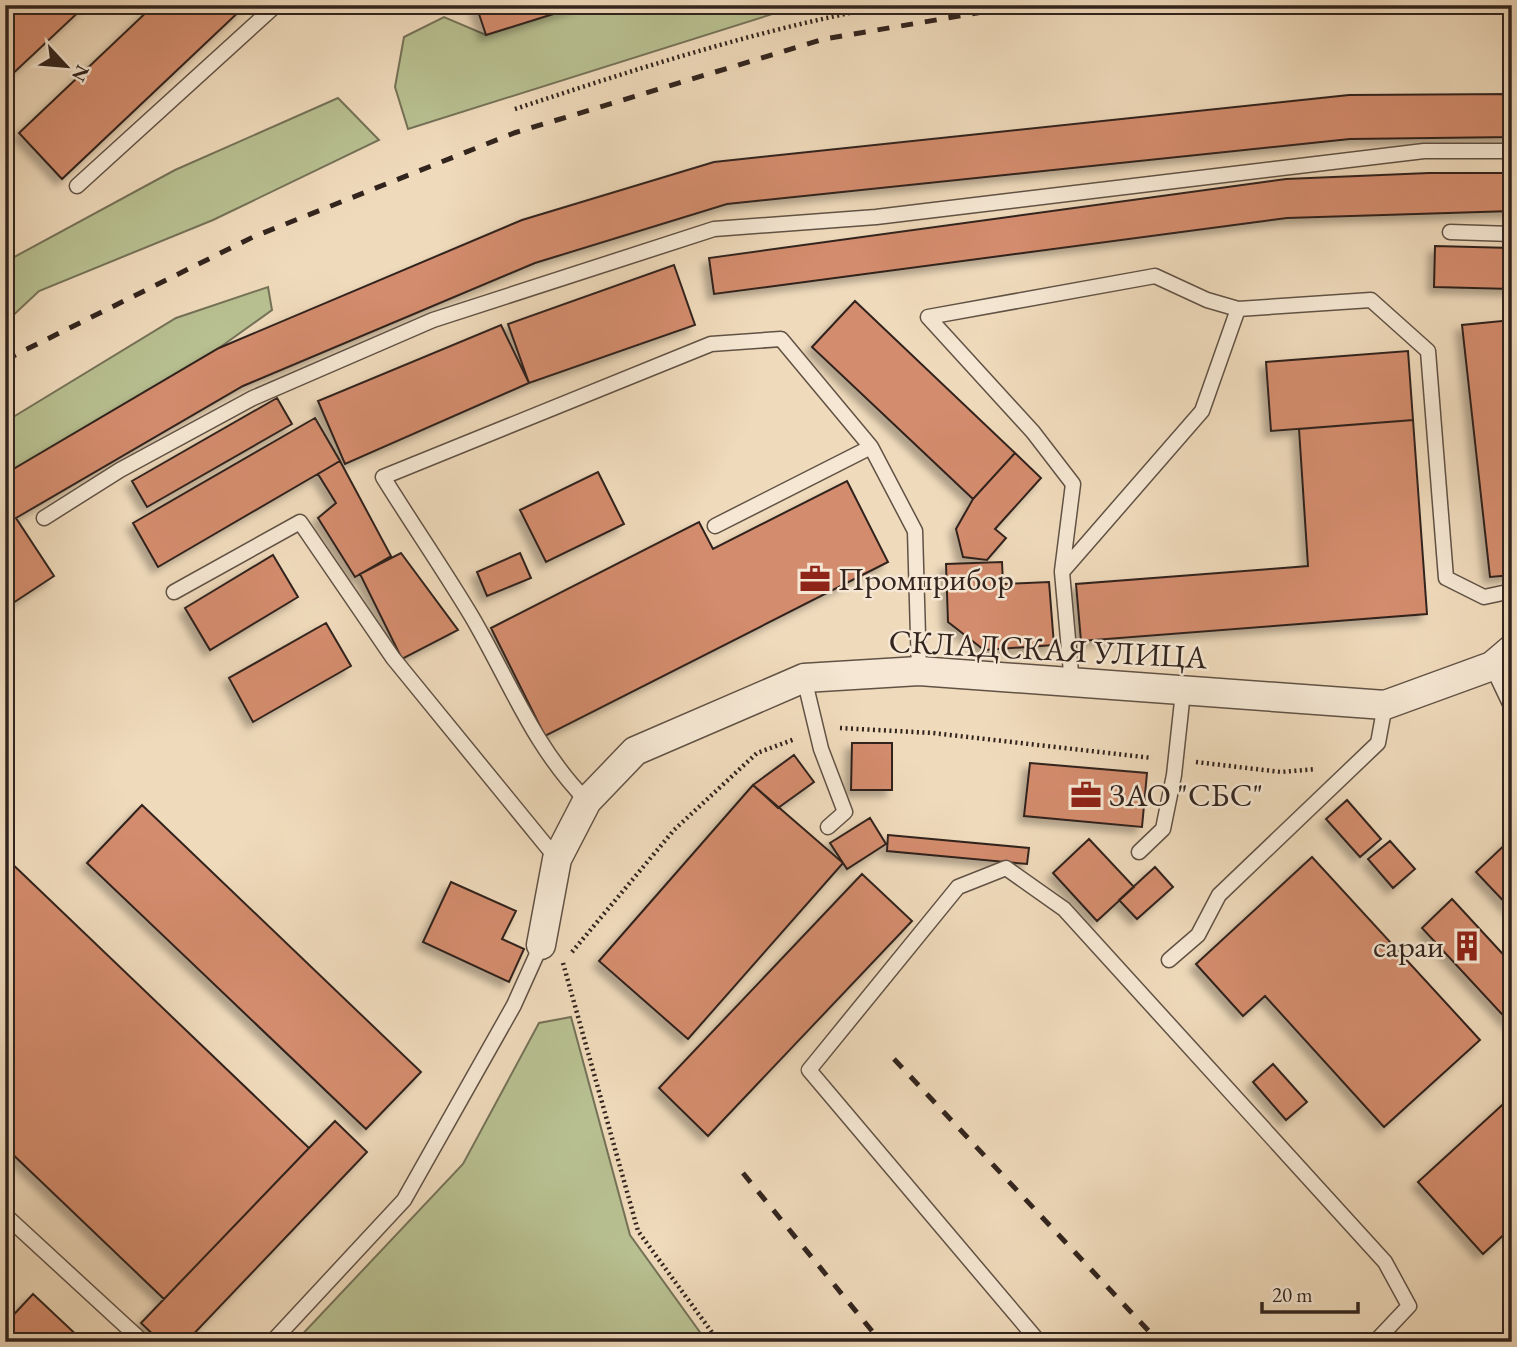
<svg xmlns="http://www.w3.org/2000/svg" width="1517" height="1347" viewBox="0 0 1517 1347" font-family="'EB Garamond',serif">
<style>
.green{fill:#b8c091;stroke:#757258;stroke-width:2}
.building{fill:#d38c6d;stroke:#32241e;stroke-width:2;filter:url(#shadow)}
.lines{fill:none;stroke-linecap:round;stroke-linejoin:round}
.service-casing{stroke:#615245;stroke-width:17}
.minor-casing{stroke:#615245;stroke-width:31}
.path{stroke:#32241e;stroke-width:4.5;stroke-dasharray:2 3.5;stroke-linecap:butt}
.service{stroke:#f5e7d3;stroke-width:14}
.minor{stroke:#f5e7d3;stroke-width:28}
.rail{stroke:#32241e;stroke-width:5;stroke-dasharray:12 12;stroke-linecap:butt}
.labels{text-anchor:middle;stroke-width:5;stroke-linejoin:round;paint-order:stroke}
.poi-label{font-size:32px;fill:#32241e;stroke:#f5e7d3;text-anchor:start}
.street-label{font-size:32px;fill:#32241e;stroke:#f5e7d3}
</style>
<defs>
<filter id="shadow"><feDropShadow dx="-6" dy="6" stdDeviation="3.5" flood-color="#0004"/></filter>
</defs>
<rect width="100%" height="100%" fill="#efdabb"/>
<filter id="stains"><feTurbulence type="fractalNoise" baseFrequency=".00286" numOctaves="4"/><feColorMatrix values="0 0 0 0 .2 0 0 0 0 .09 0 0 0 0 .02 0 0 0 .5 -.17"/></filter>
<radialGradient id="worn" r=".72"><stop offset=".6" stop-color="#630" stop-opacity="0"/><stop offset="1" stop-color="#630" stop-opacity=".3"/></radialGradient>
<!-- green -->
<path class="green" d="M582 5H801L408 129 395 87 404 37 444 17 486 35Z
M338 98 379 140 213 220 39 291 5 323V262L175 170Z
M268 287 272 310 219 348 5 474V422L176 318Z
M571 1017 630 1235 707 1342H295L463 1164 539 1023Z"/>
<!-- building -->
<path class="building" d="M5 5H86L5 81Z
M154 5H246L62 179 19 133Z
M476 5H582L486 35Z
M1512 94V137L1350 139 727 204 535 263 243 386 16 518 54 576 10 605 5 598V474L219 348 522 220 714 162 1349 95Z
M1429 173H1512V211L1287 218 714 294 709 258 1286 179Z
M1435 246 1512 248V289L1434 287Z
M674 265 695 325 529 383 508 324Z
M855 301 1015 453 973 499 812 347Z
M1512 320V575L1490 577 1462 325Z
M501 325 529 383 345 464 318 401Z
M1408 351 1413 420 1271 431 1266 362Z
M277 398 292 424 147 507 132 481Z
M315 418 340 461 158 567 133 523Z
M1413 420 1427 614 1081 641 1076 584 1308 566 1299 429Z
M1015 453 1041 478 995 529 1006 538 987 560 963 557 956 529 973 499Z
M340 461 391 556 355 577 318 518 336 503 318 474Z
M598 472 624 524 546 562 520 510Z
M847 481 888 562 545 736 491 628 699 522 713 549Z
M401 553 458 630 402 659 360 574Z
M520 553 531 578 487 596 477 572Z
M273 555 298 597 210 650 185 608Z
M1002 562 1003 584 1049 582 1054 645 984 650 948 622 946 564Z
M326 623 351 666 253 722 229 678Z
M852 743H892V790H851Z
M794 755 814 782 778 808 753 785Z
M1030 763 1147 773 1142 827 1024 816Z
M753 785 843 863 688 1039 599 961Z
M1347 800 1381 839 1360 857 1326 819Z
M142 805 421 1072 366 1129 87 863Z
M870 818 886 844 847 869 830 843Z
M888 835 1029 848 1027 864 887 851Z
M1512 838V910L1476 872Z
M1089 839 1134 887 1097 921 1053 873Z
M1390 841 1415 869 1393 888 1368 859Z
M5 857 309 1148 164 1299 5 1147Z
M1312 857 1480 1040 1384 1127 1265 996 1243 1016 1196 964Z
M1155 867 1173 887 1137 919 1119 900Z
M862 874 912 921 708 1136 659 1088Z
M451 882 516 911 502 939 524 949 509 982 423 942Z
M1452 899 1512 964V1025L1422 928Z
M1273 1064 1307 1102 1286 1120 1253 1082Z
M1512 1096V1227L1483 1254 1418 1182Z
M335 1121 367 1152 186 1342H161L141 1323Z
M33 1294 84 1342H5V1324Z"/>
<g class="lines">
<!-- service casing -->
<g class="service-casing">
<path id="service" d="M77 186 276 5
M1450 232 1512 234
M44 518 120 470 253 398 433 320 714 229 876 217 1424 151H1512
M715 526 871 447 915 531 919 671
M1062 571 1073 484 1033 432 928 317 1155 276 1207 300 1238 309
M174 592 300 522 393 658 557 859
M1492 666 1512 708
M804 678 821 749 845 812 828 827
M1072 684 1062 572 1202 411 1238 309 1371 300 1428 351 1446 578 1484 597 1512 591
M587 801C533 746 510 682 472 617 444 570 412 524 383 477L711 344 781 339 871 447
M1139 852 1163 829 1174 775 1183 692
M1169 960 1198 935 1219 895 1378 743 1385 705
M5 1215 143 1342
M272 1342 404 1200 514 1005 541 945
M1039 1342 809 1070 958 887 1006 868 1064 909 1385 1262 1409 1306 1375 1342"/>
</g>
<!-- minor casing -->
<g class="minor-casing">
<path id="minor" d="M541 945 557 859 587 801 635 751 804 678 919 671 1385 705 1492 666 1512 649"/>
</g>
<!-- path -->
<path class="path" d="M515 109C639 68 763 28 891 5
M840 728 933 733 1152 758
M1196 762 1281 772 1316 769
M572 952 674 830 757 753 795 739
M563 963 638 1231 719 1342"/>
<!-- service -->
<use href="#service" class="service"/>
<!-- minor -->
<use href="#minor" class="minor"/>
<!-- rail -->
<path class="rail" d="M5 360 253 237 514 133 824 39 1024 5
M894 1059 1159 1342
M743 1173 881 1342"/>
</g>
<!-- icons -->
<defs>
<g id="office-bare" transform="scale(2.415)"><path d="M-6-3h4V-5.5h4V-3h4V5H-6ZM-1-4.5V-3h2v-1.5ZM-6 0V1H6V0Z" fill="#8f2418" stroke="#f5e7d3" stroke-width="2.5" paint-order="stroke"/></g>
<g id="building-bare" transform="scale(2.415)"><path d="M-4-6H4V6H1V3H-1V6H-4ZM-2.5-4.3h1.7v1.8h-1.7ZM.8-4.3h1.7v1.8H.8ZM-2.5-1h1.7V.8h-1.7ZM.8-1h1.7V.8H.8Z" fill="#8f2418" stroke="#f5e7d3" stroke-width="2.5" paint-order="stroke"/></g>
</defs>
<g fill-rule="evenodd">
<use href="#office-bare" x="815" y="579"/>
<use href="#office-bare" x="1086" y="795"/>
<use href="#building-bare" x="1467" y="946"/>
</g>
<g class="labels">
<!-- poi labels -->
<g class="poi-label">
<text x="838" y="590">Промприбор</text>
<text x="1109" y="806">ЗАО "СБС"</text>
<text x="1444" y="957" text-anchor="end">сараи</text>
</g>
<!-- street labels -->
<g class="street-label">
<text transform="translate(1048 649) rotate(3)" y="11">СКЛАДСКАЯ УЛИЦА</text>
</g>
</g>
<!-- margin -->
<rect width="1517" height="1347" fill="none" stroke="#efdabb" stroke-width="28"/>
<rect x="7" y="7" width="1503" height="1333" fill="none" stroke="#32241e" stroke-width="3.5"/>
<rect x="14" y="14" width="1489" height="1319" fill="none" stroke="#32241e" stroke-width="2"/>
<!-- north arrow -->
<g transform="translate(66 66) rotate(116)" stroke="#f5e7d3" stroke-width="5" paint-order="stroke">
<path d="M0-5L12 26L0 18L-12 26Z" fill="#32241e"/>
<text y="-10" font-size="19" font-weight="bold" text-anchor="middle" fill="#32241e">N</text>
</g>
<!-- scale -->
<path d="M1262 1302v10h96v-10" fill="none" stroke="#32241e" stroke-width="3.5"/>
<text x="1272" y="1302" font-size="21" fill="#32241e" stroke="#f5e7d3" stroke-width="5" paint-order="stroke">20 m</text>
<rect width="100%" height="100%" filter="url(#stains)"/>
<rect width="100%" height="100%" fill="url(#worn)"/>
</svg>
